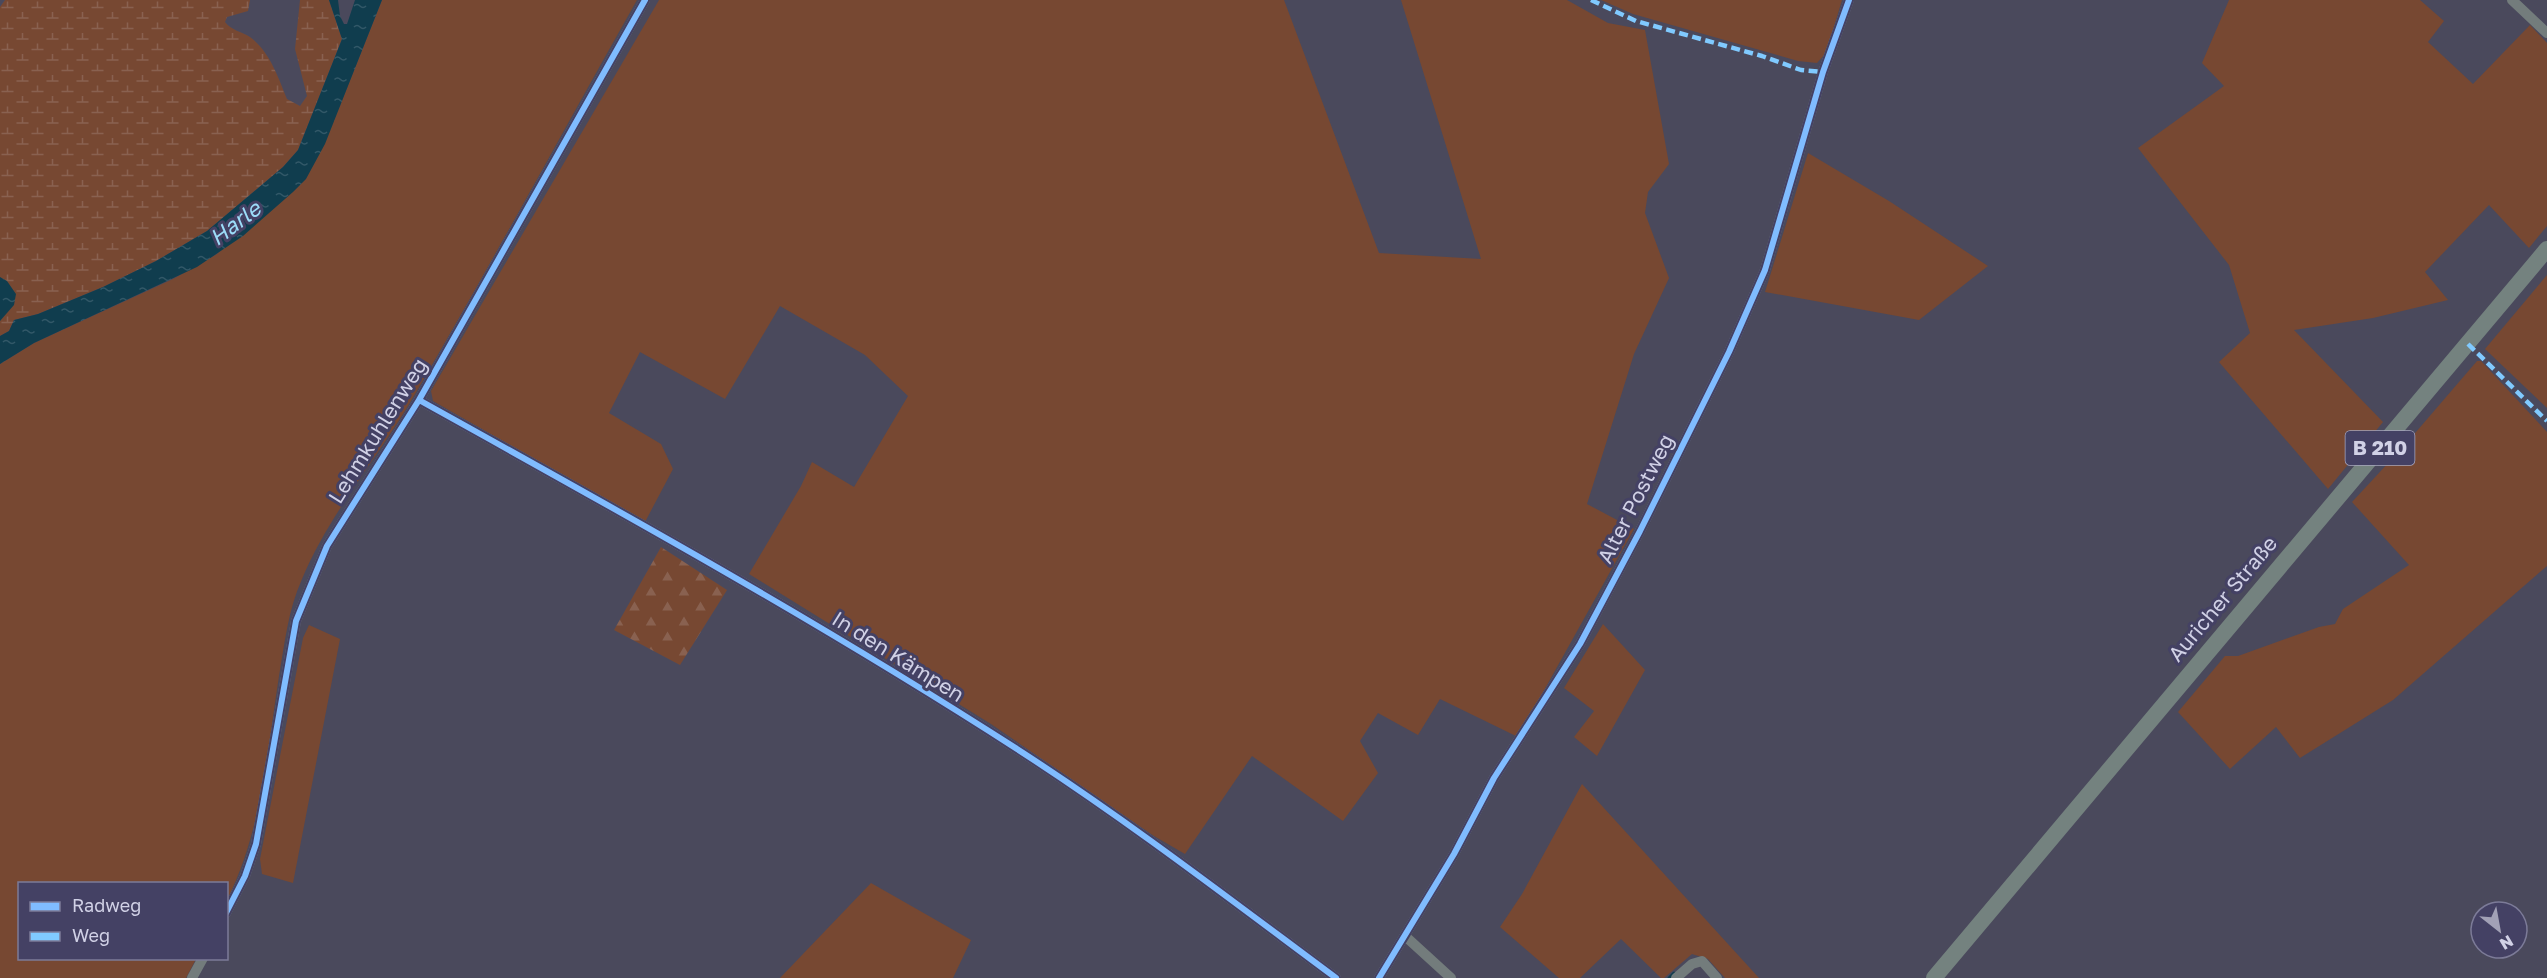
<svg xmlns="http://www.w3.org/2000/svg" width="2547" height="978" viewBox="0 0 2547 978" font-family="'Golos Text',sans-serif">
<style>
.green{fill:#774832}
.forest{fill:url(#forest-firs)}
.wetland{fill:url(#wetland-marsh)}
.water{fill:url(#water-ripples)}
.lines{fill:none;stroke-linecap:round;stroke-linejoin:round}
.stream{stroke:#103d4e;stroke-width:3}
.minor{stroke:#737c7c;stroke-width:10}
.primary{stroke:#74827f;stroke-width:16}
.quiet{stroke:#80caff;stroke-width:4.5;stroke-dasharray:9 4.5;stroke-linecap:butt}
.cycleway-casing{stroke:#444164;stroke-width:10}
.cycleway{stroke:#80bcff;stroke-width:6}
.labels{text-anchor:middle;stroke-width:6;stroke-linejoin:round;paint-order:stroke}
.shield{fill:#444164;stroke:#a7a6bf;stroke-width:1.5}
.shield-label{font-size:20px;font-weight:bold;fill:#d1d1e6}
.street-label{font-size:21px;fill:#d1d1e6;stroke:#444164}
.water-label{font-size:22px;font-style:italic;fill:#9cddf9;stroke:#444164}
</style>
<defs>
<pattern id="forest-firs" width="22" height="20" patternUnits="userSpaceOnUse" patternTransform="scale(1.5)"><rect width="22" height="20" fill="#774832"/><path d="M5 1l3.5 6h-7zM16 11l3.5 6h-7z" fill="#896150"/></pattern>
<pattern id="wetland-marsh" width="20" height="14" patternUnits="userSpaceOnUse" patternTransform="scale(1.5)"><rect width="20" height="14" fill="#774832"/><path d="M1 5h8M5 5V1M11 12h8M15 12V8" fill="none" stroke="#896150"/></pattern>
<pattern id="water-ripples" width="26" height="14" patternUnits="userSpaceOnUse" patternTransform="scale(1.5)"><rect width="26" height="14" fill="#103d4e"/><path d="M2 4q2-2 4 0t4 0M15 11q2-2 4 0t4 0" fill="none" stroke="#325868"/></pattern>
</defs>
<rect width="100%" height="100%" fill="#4a495c"/>
<!-- green -->
<path class="green" d="M382 0H637C563 131 491 264 415 394 379 457 330 512 302 579 288 610 285 642 279 676 267 752 262 830 227 900L226 884H20V958L196 959 186 978H0V364L34 343 173 279 217 254 339 108Z
M659 0H1284L1379 253 1481 259 1401 0H1567L1608 23 1645 30 1669 164 1648 192 1645 213 1669 278 1634 354 1587 504 1634 529 1518 737 1440 699 1418 735 1378 713 1360 741 1378 773 1343 821 1252 756 1185 854 1154 836 991 724 749 574 801 486 812 462 854 487 908 396 865 355 780 306 725 399 640 352 609 413 661 444 673 469 645 522 433 401 431 391Z
M1601 0H1842L1826 53 1817 63 1798 61 1633 14Z
M2229 0H2420L2444 21 2428 42 2473 84 2530 25 2547 43V226L2529 248 2489 205 2425 272 2448 300 2373 318 2294 330 2383 422 2328 489 2219 362 2250 333 2229 265 2138 148 2224 86 2202 63Z
M1808 153 1889 201 1988 266 1919 320 1765 292Z
M2547 275V408L2485 349Z
M2477 361H2481L2547 432V566L2393 700 2300 758 2276 727 2230 769 2178 712 2225 656H2238L2319 627 2335 624 2343 609 2409 565 2352 502 2404 446Z
M1603 624 1645 670 1597 756 1574 737 1594 711 1564 688Z
M309 625 340 639 293 883 262 874 260 859 303 638Z
M1582 784 1759 978H1725L1708 959 1692 954 1664 978H1661L1621 939 1580 978H1559L1500 927 1522 894Z
M871 883 971 940 953 978H780Z"/>
<!-- forest -->
<path class="forest" d="M661 547 727 590 680 665 614 630Z"/>
<!-- wetland -->
<path class="wetland" d="M5 0H250L248 11 227 17 225 22C232 31 241 31 250 37 270 52 278 77 287 99L300 106 307 96 295 49 300 0H329L342 39 298 150 283 167 207 231 156 261 103 287 38 314 14 320 9 331 0 336V7Z"/>
<!-- water -->
<path class="water" d="M329 0H338L340 16 344 24H347L355 0H382L325 144 306 179 293 192 243 236 197 267 34 343 0 364V336L9 331 14 320 38 314 103 287 156 261 207 231 283 167 298 150 342 39Z
M0 277 7 281 16 294 14 305 0 321Z"/>
<g class="lines">
<!-- stream -->
<path class="stream" d="M1669 978 1674 973"/>
<!-- minor -->
<path class="minor" d="M2512 0 2547 33
M419 400C621 512 823 624 1017 749 1127 820 1231 900 1336 978
M226 913 245 876 256 844 296 621 327 546 419 400 645 0
M1405 936 1451 978
M192 978 203 958
M1379 978 1454 854 1494 778 1580 644 1640 531 1729 352 1765 270 1823 72 1849 0
M1676 978 1692 964 1702 961 1717 978"/>
<!-- primary -->
<path class="primary" d="M1934 978 2547 249"/>
<!-- quiet -->
<path class="quiet" d="M1591 0 1636 21 1762 56 1801 70 1823 72
M2468 344 2547 421"/>
<!-- cycleway casing -->
<g class="cycleway-casing">
<path id="cycleway" d="M419 400C621 512 823 624 1017 749 1127 820 1231 900 1336 978
M226 913 245 876 256 844 296 621 327 546 419 400 645 0
M1379 978 1454 854 1494 778 1580 644 1640 531 1729 352 1765 270 1823 72 1849 0"/>
</g>
<!-- cycleway -->
<use href="#cycleway" class="cycleway"/>
</g>
<g class="labels">
<!-- shield labels -->
<rect class="shield" x="2345.5" y="431" width="69" height="34" rx="4.5"/>
<g class="shield-label">
<text x="2380" y="455">B 210</text>
</g>
<!-- street labels -->
<g class="street-label">
<text transform="translate(378 431) rotate(-58)" y="7">Lehmkuhlenweg</text>
<text transform="translate(1636 499) rotate(-63)" y="7">Alter Postweg</text>
<text transform="translate(2223 599) rotate(-50)" y="7">Auricher Straße</text>
<text transform="translate(898 657) rotate(32)" y="7">In den Kämpen</text>
</g>
<!-- water labels -->
<g class="water-label">
<text transform="translate(235 223) rotate(-37)" y="8">Harle</text>
</g>
</g>
<!-- legend -->
<rect x="18" y="882" width="210" height="78" fill="#444164" stroke="#7c7b98" stroke-width="1.5"/>
<rect x="30" y="902" width="30" height="9" fill="#80bcff" stroke="#7c7b98" stroke-width="1.5"/>
<text x="72" y="912" font-size="18" fill="#d1d1e6">Radweg</text>
<rect x="30" y="932" width="30" height="9" fill="#80caff" stroke="#7c7b98" stroke-width="1.5"/>
<text x="72" y="942" font-size="18" fill="#d1d1e6">Weg</text>
<!-- north arrow -->
<g transform="translate(2499 930) rotate(149)"><circle r="28" fill="#444164" stroke="#7c7b98" stroke-width="1.5"/>
<path d="M0-4.5L10 22L0 15L-10 22Z" fill="#a2a1b6"/>
<text y="-9" font-size="16" font-weight="bold" text-anchor="middle" fill="#d1d1e6">N</text>
</g>
</svg>
